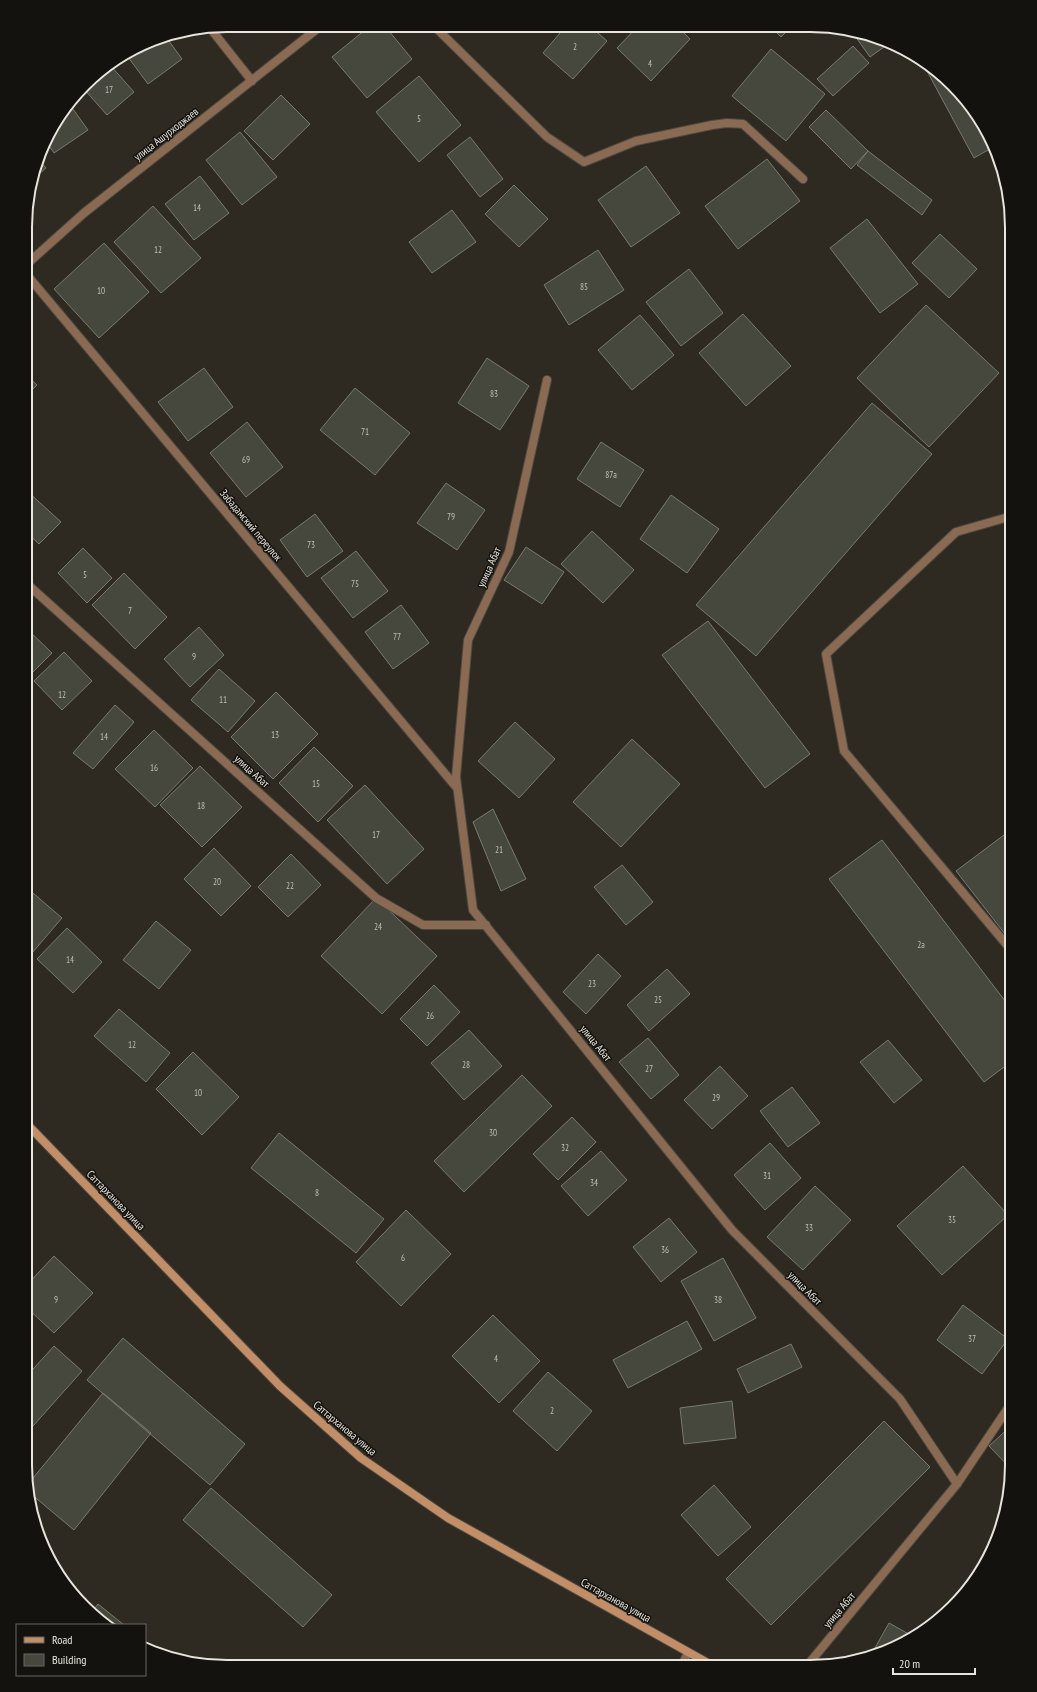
<svg xmlns="http://www.w3.org/2000/svg" width="1037" height="1692" viewBox="0 0 1037 1692" font-family="'PT Sans Narrow',sans-serif">
<style>
.building{fill:#46483d;stroke:#797b6f}
.lines{fill:none;stroke-linecap:round;stroke-linejoin:round}
.lane-casing{stroke:#4c483f;stroke-width:10}
.street-casing{stroke:#4c483f;stroke-width:10}
.secondary-casing{stroke:#4c483f;stroke-width:10}
.lane{stroke:#8b6a53;stroke-width:8}
.street{stroke:#8b6a53;stroke-width:8}
.secondary{stroke:#c28e67;stroke-width:8}
.labels{text-anchor:middle;stroke-width:3;stroke-linejoin:round;paint-order:stroke}
.number-label{font-size:9px;fill:#c0beb6}
.street-label{font-size:11px;fill:#e8e5df;stroke:#14120e}
.rim{fill:none;stroke:#e8e5df;stroke-width:2}
</style>
<rect width="100%" height="100%" fill="#2e2a21"/>
<!-- building -->
<path class="building" d="M371 25H384L412 59 367 98 332 57Z
M566 26H590L607 41 573 79 543 53Z
M638 26H677L690 39 651 81 617 48Z
M771 27H791L781 37Z
M859 33 888 40 891 42 870 57 855 36Z
M166 37 182 59 148 84 128 57 152 40Z
M853 46 869 63 833 96 817 79Z
M771 49 825 94 786 141 732 96Z
M921 60 933 67 970 104 995 146 974 158Z
M110 65 134 92 107 115 83 88 94 75Z
M419 76 461 125 419 162 376 112Z
M281 95 310 124 273 160 244 131Z
M70 105 88 130 54 153 45 140 46 137Z
M826 110 868 151 851 169 809 127Z
M240 132 277 177 242 205 206 160Z
M470 137 503 179 480 197 447 155Z
M868 151 932 200 922 215 857 165Z
M767 159 800 201 738 249 705 206Z
M39 160 46 168 33 179Z
M646 166 680 213 631 247 598 200Z
M200 176 229 213 194 240 165 204Z
M514 185 548 219 519 247 485 214Z
M153 206 201 258 161 293 114 242Z
M452 210 476 242 432 273 409 242Z
M867 219 918 284 880 313 830 248Z
M940 234 977 269 949 298 912 263Z
M104 243 149 292 99 338 54 289Z
M598 250 624 290 569 325 544 285Z
M689 269 723 313 681 346 646 302Z
M926 305 999 373 929 447 857 378Z
M743 314 791 366 746 406 699 353Z
M640 315 674 355 632 390 598 350Z
M1012 335V349L1005 342Z
M487 358 529 386 500 430 458 403Z
M204 368 233 407 188 441 158 402Z
M26 375 37 385 26 396Z
M355 388 410 433 375 475 320 430Z
M872 403 932 454 756 656 696 605Z
M247 422 283 467 246 497 210 453Z
M601 442 644 470 620 507 577 479Z
M446 483 485 510 457 550 417 523Z
M26 490 61 522 39 544 26 532Z
M671 495 719 529 687 573 640 539Z
M315 514 343 551 307 577 280 540Z
M592 531 634 570 603 603 561 564Z
M526 547 564 572 542 604 504 580Z
M83 548 112 578 87 603 58 573Z
M356 551 388 591 353 618 321 578Z
M124 573 167 617 135 649 92 605Z
M401 605 429 643 393 669 365 632Z
M708 621 810 754 765 788 662 655Z
M199 627 224 655 190 687 164 659Z
M26 628 52 653 26 679Z
M64 652 92 681 62 710 34 681Z
M219 669 255 701 228 732 191 700Z
M276 692 318 734 273 779 231 737Z
M115 705 134 722 93 769 73 753Z
M515 722 555 759 519 798 478 761Z
M154 730 193 768 155 807 115 769Z
M632 739 680 784 621 847 573 802Z
M314 747 353 786 318 822 279 783Z
M200 766 242 807 202 847 160 805Z
M365 785 424 849 387 884 327 820Z
M493 809 526 879 501 891 473 822Z
M1012 829V943L956 871Z
M882 840 1012 1010V1061L984 1082 829 879Z
M214 848 251 886 221 916 184 879Z
M291 854 321 885 288 917 258 887Z
M622 865 653 902 626 925 594 887Z
M26 887 62 918 26 960Z
M376 898 437 956 382 1014 321 956Z
M156 921 191 950 159 989 123 960Z
M67 928 102 962 73 993 37 959Z
M598 954 621 976 586 1014 563 992Z
M667 969 690 994 649 1031 627 1005Z
M434 985 460 1012 427 1046 400 1019Z
M119 1009 170 1053 146 1082 94 1036Z
M469 1030 502 1066 464 1100 431 1063Z
M648 1038 679 1075 651 1099 619 1062Z
M888 1040 922 1080 894 1103 860 1062Z
M193 1052 239 1097 202 1135 156 1089Z
M720 1066 748 1096 712 1129 684 1100Z
M522 1075 552 1106 464 1192 434 1161Z
M792 1087 820 1123 788 1147 760 1111Z
M572 1117 596 1142 558 1180 533 1154Z
M279 1133 384 1219 356 1253 251 1168Z
M770 1143 801 1178 765 1210 734 1175Z
M601 1151 627 1180 588 1216 561 1186Z
M963 1166 1008 1215 942 1275 897 1226Z
M815 1186 851 1220 803 1270 767 1237Z
M406 1210 451 1254 401 1306 356 1262Z
M669 1218 697 1252 661 1282 633 1247Z
M54 1256 93 1293 54 1333 25 1306V1287Z
M723 1258 756 1318 714 1341 681 1281Z
M963 1305 1008 1339 982 1374 937 1340Z
M493 1315 540 1361 499 1403 452 1356Z
M687 1321 702 1349 628 1388 613 1360Z
M123 1338 245 1444 210 1485 87 1380Z
M791 1344 802 1367 748 1393 737 1369Z
M54 1346 82 1371 25 1435V1378Z
M548 1372 592 1411 557 1451 513 1411Z
M103 1393 151 1433 74 1530 31 1494 29 1483Z
M732 1401 736 1438 684 1444 680 1408Z
M884 1421 930 1467 771 1625 726 1579Z
M1012 1425V1470L989 1446Z
M714 1485 751 1527 718 1556 681 1515Z
M211 1488 332 1595 303 1627 183 1520Z
M98 1604 124 1625H104L91 1613Z
M889 1623 914 1637 887 1652 871 1655Z
M145 1642 161 1655 145 1649Z"/>
<g class="lines">
<!-- lane casing -->
<g class="lane-casing">
<path id="lane" d="M1012 951 844 751 826 654 956 532 1012 516
M957 1484 1012 1402
M681 1667 688 1653"/>
</g>
<!-- street casing -->
<g class="street-casing">
<path id="street" d="M434 26 547 137 584 162 636 141 712 125 727 123 743 124 803 179
M210 28 252 81
M27 264 84 213 322 25
M27 275 457 788
M547 380 509 552 468 640 456 777 473 910 732 1230 900 1399 957 1484 806 1667
M26 583 376 898 423 925H486"/>
</g>
<!-- secondary casing -->
<g class="secondary-casing">
<path id="secondary" d="M25 1122 280 1386 361 1458 448 1518 715 1667"/>
</g>
<!-- lane -->
<use href="#lane" class="lane"/>
<!-- street -->
<use href="#street" class="street"/>
<!-- secondary -->
<use href="#secondary" class="secondary"/>
</g>
<g class="labels">
<!-- number labels -->
<g class="number-label">
<text x="575" y="50">2</text>
<text x="650" y="67">4</text>
<text x="109" y="93">17</text>
<text x="419" y="122">5</text>
<text x="197" y="211">14</text>
<text x="158" y="253">12</text>
<text x="584" y="290">85</text>
<text x="101" y="294">10</text>
<text x="494" y="397">83</text>
<text x="365" y="435">71</text>
<text x="246" y="463">69</text>
<text x="611" y="478">87а</text>
<text x="451" y="520">79</text>
<text x="311" y="548">73</text>
<text x="85" y="578">5</text>
<text x="355" y="587">75</text>
<text x="130" y="614">7</text>
<text x="397" y="640">77</text>
<text x="194" y="660">9</text>
<text x="62" y="698">12</text>
<text x="223" y="703">11</text>
<text x="275" y="738">13</text>
<text x="104" y="740">14</text>
<text x="154" y="771">16</text>
<text x="316" y="787">15</text>
<text x="201" y="809">18</text>
<text x="376" y="838">17</text>
<text x="499" y="853">21</text>
<text x="217" y="885">20</text>
<text x="290" y="889">22</text>
<text x="378" y="930">24</text>
<text x="921" y="948">2а</text>
<text x="70" y="963">14</text>
<text x="592" y="987">23</text>
<text x="658" y="1003">25</text>
<text x="430" y="1019">26</text>
<text x="132" y="1048">12</text>
<text x="466" y="1068">28</text>
<text x="649" y="1072">27</text>
<text x="198" y="1096">10</text>
<text x="716" y="1101">29</text>
<text x="493" y="1136">30</text>
<text x="565" y="1151">32</text>
<text x="767" y="1179">31</text>
<text x="594" y="1186">34</text>
<text x="317" y="1196">8</text>
<text x="952" y="1223">35</text>
<text x="809" y="1231">33</text>
<text x="665" y="1253">36</text>
<text x="403" y="1261">6</text>
<text x="56" y="1303">9</text>
<text x="718" y="1303">38</text>
<text x="972" y="1342">37</text>
<text x="496" y="1362">4</text>
<text x="552" y="1414">2</text>
</g>
<!-- street labels -->
<g class="street-label">
<text transform="translate(166 134) rotate(-38)" y="4">улица Ашурходжаев</text>
<text transform="translate(251 525) rotate(50)" y="4">Забадамский переулок</text>
<text transform="translate(489 567) rotate(-66)" y="4">улица Абат</text>
<text transform="translate(252 771) rotate(42)" y="4">улица Абат</text>
<text transform="translate(596 1043) rotate(51)" y="4">улица Абат</text>
<text transform="translate(116 1200) rotate(46)" y="4">Саттарханова улица</text>
<text transform="translate(805 1288) rotate(45)" y="4">улица Абат</text>
<text transform="translate(345 1428) rotate(40)" y="4">Саттарханова улица</text>
<text transform="translate(616 1600) rotate(29)" y="4">Саттарханова улица</text>
<text transform="translate(839 1610) rotate(-50)" y="4">улица Абат</text>
</g>
</g>
<!-- crop -->
<path d="M0 0H1037V1692H0ZM227 32H810A195 195 0 0 1 1005 227V1465A195 195 0 0 1 810 1660H227A195 195 0 0 1 32 1465V227A195 195 0 0 1 227 32Z" fill="#14120e" fill-rule="evenodd"/>
<path class="rim" d="M227 32H810A195 195 0 0 1 1005 227V1465A195 195 0 0 1 810 1660H227A195 195 0 0 1 32 1465V227A195 195 0 0 1 227 32Z"/>
<!-- legend -->
<rect x="16" y="1624" width="130" height="52" fill="#14120e" stroke="#696662"/>
<rect x="24" y="1637" width="20" height="6" fill="#c28e67" stroke="#696662"/>
<text x="52" y="1644" font-size="12" fill="#e8e5df">Road</text>
<rect x="24" y="1654" width="20" height="12" fill="#46483d" stroke="#696662"/>
<text x="52" y="1664" font-size="12" fill="#e8e5df">Building</text>
<!-- scale -->
<path d="M893 1668v6h82v-6" fill="none" stroke="#e8e5df" stroke-width="2"/>
<text x="899" y="1668" font-size="12" fill="#e8e5df" stroke="#14120e" stroke-width="3" paint-order="stroke">20 m</text>
</svg>
